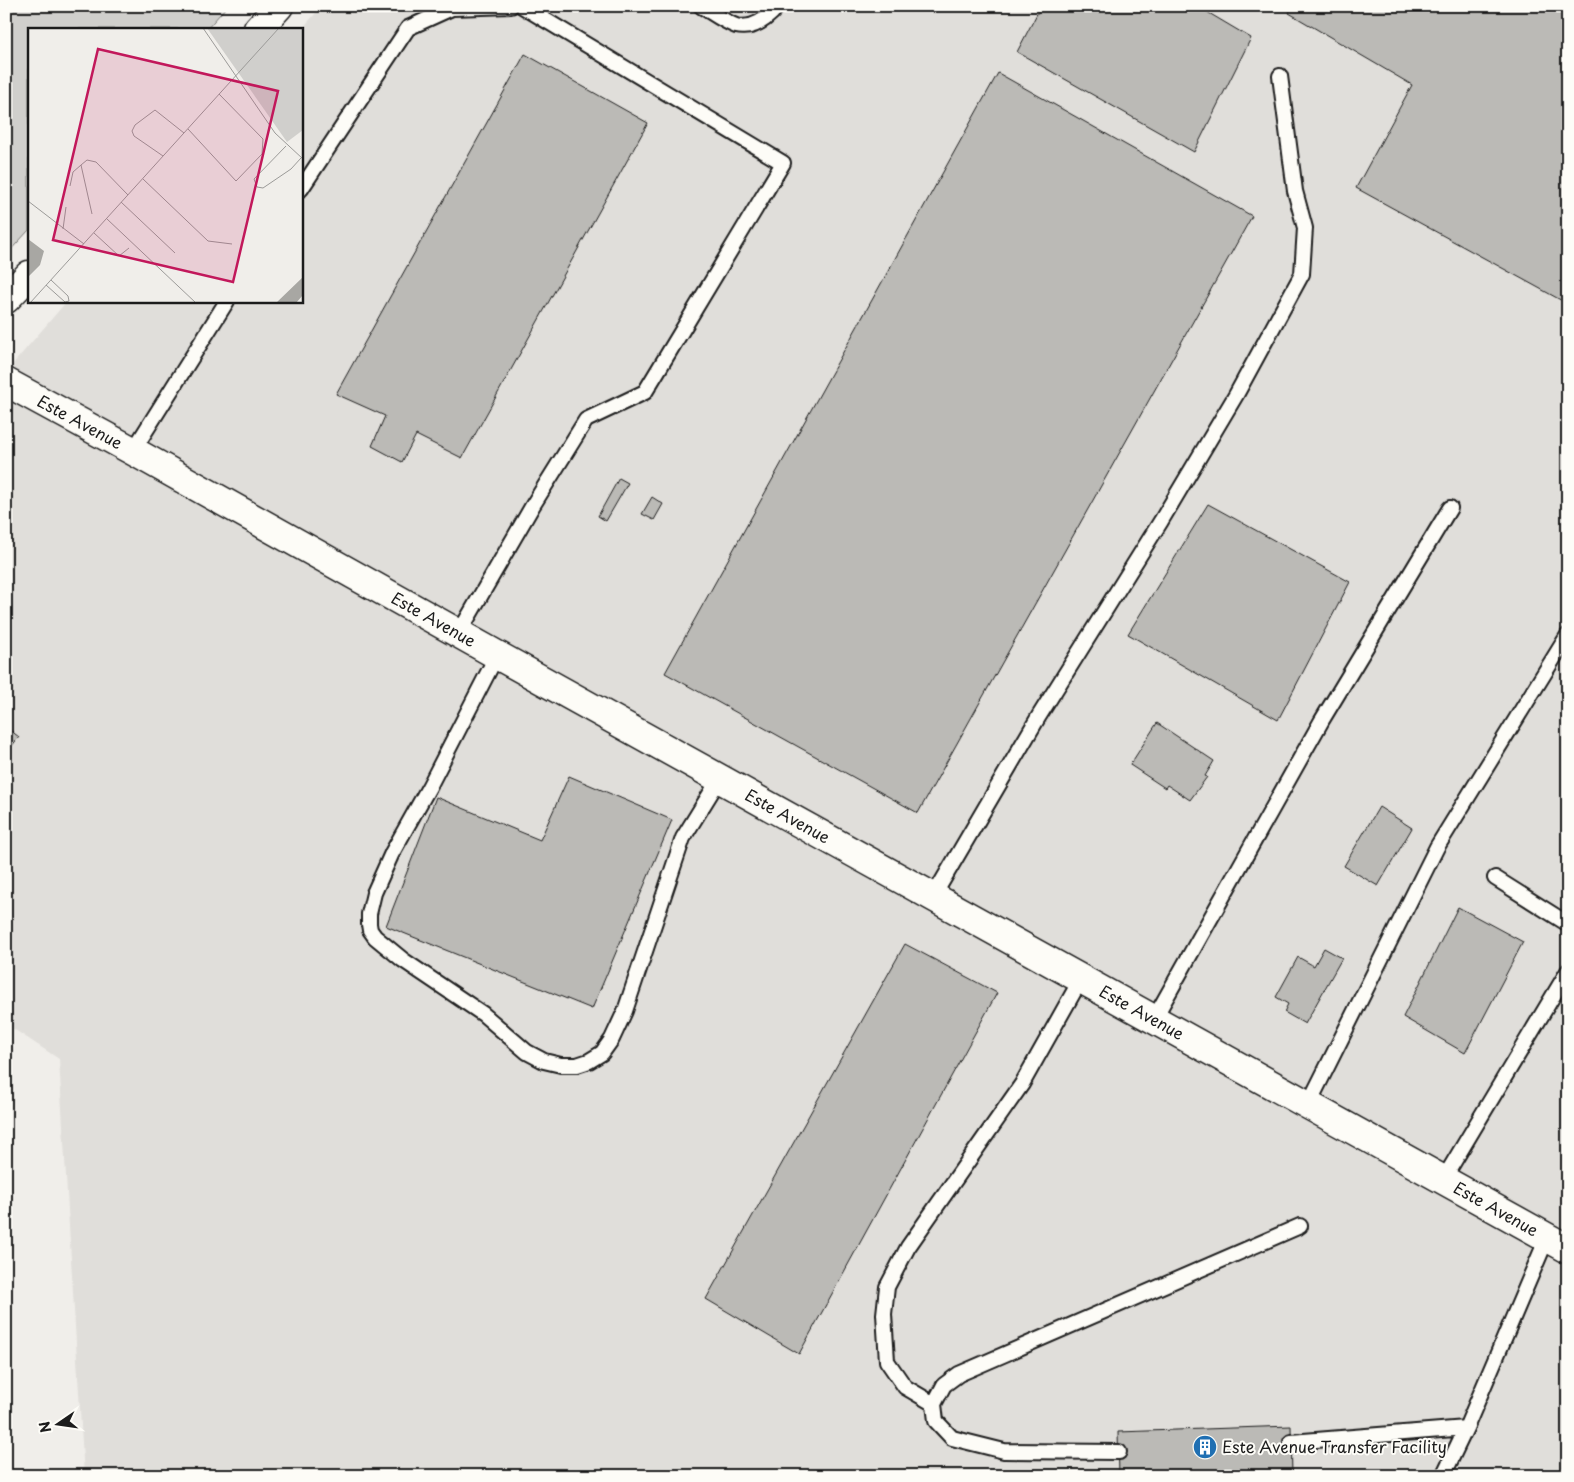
<svg xmlns="http://www.w3.org/2000/svg" width="1574" height="1482" viewBox="0 0 1574 1482" font-family="'Playpen Sans',sans-serif">
<style>
.built{fill:#e0deda}
.green{fill:#d0cfcc;stroke:#767674}
.building{fill:#bbbab6;stroke:#1c1c1c}
.lines{fill:none;stroke-linecap:round;stroke-linejoin:round}
.lane-casing{stroke:#1c1c1c;stroke-width:18}
.secondary-casing{stroke:#1c1c1c;stroke-width:31}
.lane{stroke:#fdfcf7;stroke-width:14}
.secondary{stroke:#fdfcf7;stroke-width:28}
.labels{text-anchor:middle;stroke-width:4;stroke-linejoin:round;paint-order:stroke}
.street-label{font-size:16px;fill:#1c1c1c;stroke:#fdfcf7}
.poi-label{font-size:16px;fill:#1c1c1c;stroke:#fdfcf7;text-anchor:start}
.inset-road{fill:none;stroke:#9b9a98;stroke-width:1}
.view{fill:#c2185b;fill-opacity:0.15;stroke:#c2185b;stroke-width:2.5}
.inset-edge{fill:none;stroke:#1c1c1c;stroke-width:2.5}
</style>
<rect width="100%" height="100%" fill="#f0eeea"/>
<filter id="ink" filterUnits="userSpaceOnUse"><feTurbulence type="fractalNoise" baseFrequency=".02" numOctaves="2"/><feDisplacementMap in="SourceGraphic" scale="10" xChannelSelector="R" yChannelSelector="G"/><feConvolveMatrix kernelMatrix="1 2 1 2 8 2 1 2 1" color-interpolation-filters="sRGB"/></filter>
<g filter="url(#ink)">
<!-- built -->
<path class="built" d="M322 6H1568V1476H84L59 1059 6 1024V372L67 301H301V30Z"/>
<!-- green -->
<path class="green" d="M6 6H227L207 29H29V230L6 255Z"/>
<!-- building -->
<path class="building" d="M1041 6H1197L1251 38 1194 152 1017 52Z
M1292 6H1568V304L1356 188 1412 85 1289 13Z
M525 54 648 123 462 458 416 435 402 462 372 446 385 416 336 394Z
M998 73 1252 216 918 813 665 673Z
M619 478 628 483 606 521 598 516Z
M652 497 663 504 654 520 642 514Z
M1208 504 1350 582 1278 720 1128 634Z
M1157 723 1214 761 1205 776 1207 777 1190 800 1167 785 1165 788 1130 765Z
M6 727 19 737 6 753Z
M569 776 672 820 592 1009 386 926 436 797 540 840Z
M1379 807 1412 828 1378 886 1344 866Z
M1458 907 1523 942 1465 1053 1403 1017Z
M905 944 997 993 799 1354 706 1299Z
M1324 948 1342 958 1305 1024 1284 1012 1288 1004 1276 997 1298 957 1314 966Z
M1291 1426 1292 1476H1119L1118 1432Z"/>
<g class="lines">
<!-- lane casing -->
<g class="lane-casing">
<path id="lane" d="M701 6C711 12 725 22 736 26 753 30 768 18 778 6
M301 189 408 28 452 8 511 6
M133 451 227 301
M459 633 533 505 586 420 645 392 783 163 522 6
M497 655 429 787 392 853 374 893 369 914V924L370 930 375 937 403 960 483 1014 527 1052 544 1061 561 1065H577L589 1061 602 1053 612 1039 625 1011 683 838 720 778
M1495 878 1568 924
M933 897 1039 716 1161 521 1236 395 1302 274 1305 228 1295 191 1280 76
M1154 1019 1322 720 1450 508
M1308 1105 1437 847 1568 635
M1443 1180 1568 971
M934 1404 905 1387 887 1361 884 1314 887 1287 908 1247 1022 1084 1081 979
M1291 1442 1466 1428
M1119 1452 1004 1451 952 1438 936 1421 934 1404 944 1385 959 1374 1300 1226
M1443 1476 1466 1428 1547 1238"/>
</g>
<!-- secondary casing -->
<g class="secondary-casing">
<g id="secondary">
<path d="M258 29 279 6"/>
<path d="M6 299 29 275"/>
<path id="s1" d="M6 382 133 451 497 655 1568 1249"/>
</g>
</g>
<!-- lane -->
<use href="#lane" class="lane"/>
<!-- secondary -->
<use href="#secondary" class="secondary"/>
</g>
</g>
<!-- icons -->
<defs>
<g id="building-disc" transform="scale(1.25)"><circle r="9.5" fill="#1f6fb2" stroke="#fdfcf7"/><path d="M-4-6H4V6H1V3H-1V6H-4ZM-2.5-4.3h1.7v1.8h-1.7ZM.8-4.3h1.7v1.8H.8ZM-2.5-1h1.7V.8h-1.7ZM.8-1h1.7V.8H.8Z" fill="#fff"/></g>
</defs>
<g fill-rule="evenodd">
<use href="#building-disc" x="1205" y="1447"/>
</g>
<g class="labels">
<!-- street labels -->
<g class="street-label">
<text dy="6" stroke="none"><textPath href="#s1" startOffset="84">Este Avenue</textPath></text>
<text dy="6" stroke="none"><textPath href="#s1" startOffset="489">Este Avenue</textPath></text>
<text dy="6" stroke="none"><textPath href="#s1" startOffset="894">Este Avenue</textPath></text>
<text dy="6" stroke="none"><textPath href="#s1" startOffset="1299">Este Avenue</textPath></text>
<text dy="6" stroke="none"><textPath href="#s1" startOffset="1704">Este Avenue</textPath></text>
</g>
<!-- poi labels -->
<g class="poi-label">
<text x="1222" y="1453">Este Avenue Transfer Facility</text>
</g>
</g>
<!-- overview -->
<g transform="translate(28 28)">
<rect width="275" height="275" fill="#f0eeea"/>
<path d="M179 0H275V102L259 114Z" fill="#d0cfcc"/>
<path d="M0 211 16 223 12 237 0 249ZM275 249V267L268 275H248Z" fill="#a8a7a3"/>
<path class="inset-road" d="M175 0 247 105 275 131M160 101 208 153 234 126 235 111 191 66M258 118 226 151 229 159 235 160 263 141 273 130M135 128 106 108 104 103 107 97 127 82 156 105M53 137 59 132 68 134 100 167M115 151 180 213 204 216M42 158 45 144 53 137 64 186M0 173 56 216M93 174 147 225M79 191 168 275M35 201 38 179M66 205 91 228 101 220M18 257 37 274 41 273 40 268 23 252M2 275 251 0"/>
<path class="view" d="M70 21 250 63 205 254 25 212Z"/>
<rect width="275" height="275" class="inset-edge"/>
</g>
<!-- margin -->
<rect width="1574" height="1482" fill="none" stroke="#fdfcf7" stroke-width="25"/>
<rect x="12" y="12" width="1549" height="1457" fill="none" stroke="#1c1c1c" stroke-width="2" filter="url(#ink)"/>
<!-- north arrow -->
<g transform="translate(58 1424) rotate(257)" stroke="#fdfcf7" stroke-width="4" paint-order="stroke">
<path d="M0-4L9 19L0 12L-9 19Z" fill="#1c1c1c"/>
<text y="-8" font-size="14" font-weight="bold" text-anchor="middle" fill="#1c1c1c">N</text>
</g>
</svg>
